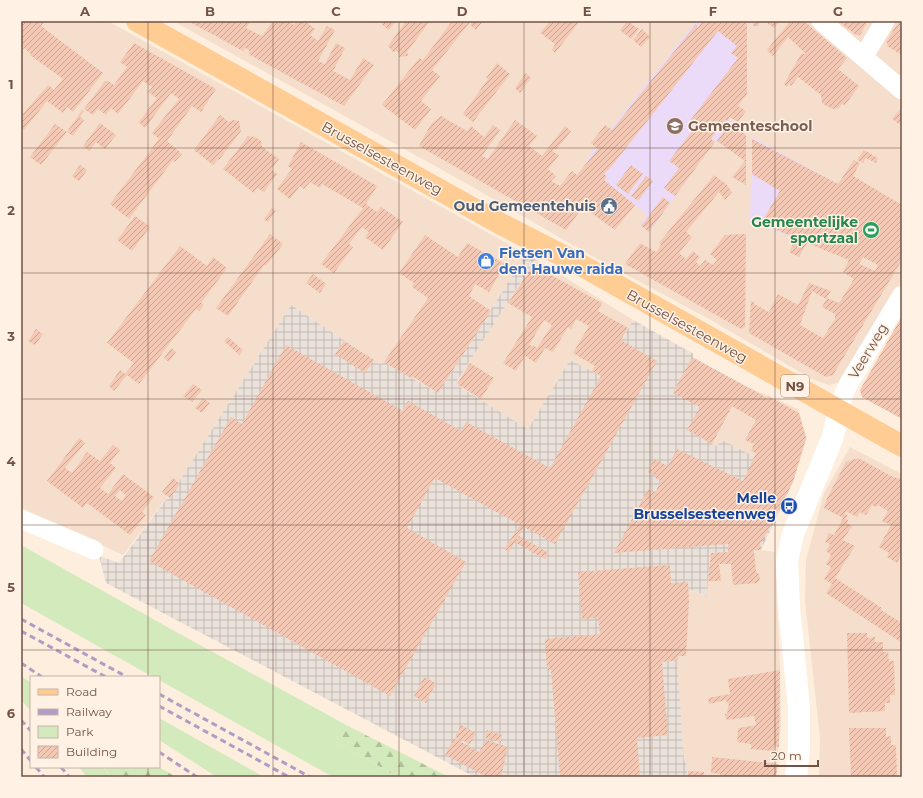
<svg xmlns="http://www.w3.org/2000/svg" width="923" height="798" viewBox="0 0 923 798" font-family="Montserrat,sans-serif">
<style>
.residential{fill:#f5dfcc}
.industrial{fill:url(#industrial-grid)}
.education{fill:#ebdbf9}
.green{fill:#d3eabc}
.forest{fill:url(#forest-firs)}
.building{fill:url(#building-hatch);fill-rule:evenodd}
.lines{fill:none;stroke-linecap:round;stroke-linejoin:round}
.minor{stroke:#fff;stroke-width:19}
.secondary{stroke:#fff;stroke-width:22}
.primary{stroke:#ffcd93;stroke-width:22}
.rail{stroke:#af9dc5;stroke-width:3;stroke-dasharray:6 4;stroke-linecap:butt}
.grid{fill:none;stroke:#735246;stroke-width:1;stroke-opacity:0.55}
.labels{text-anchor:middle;stroke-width:3;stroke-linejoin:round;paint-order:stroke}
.shield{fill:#fff2e5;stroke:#9d8276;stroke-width:1}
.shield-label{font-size:13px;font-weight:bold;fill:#735246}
.education-label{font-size:14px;font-weight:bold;fill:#785e54;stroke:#fff2e5;text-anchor:start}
.street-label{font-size:14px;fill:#735246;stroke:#fff2e5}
.service-label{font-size:14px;font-weight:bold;fill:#4e5e75;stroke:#fff2e5;text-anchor:end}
.leisure-label{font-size:14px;font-weight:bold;fill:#27864d;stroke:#fff2e5;text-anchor:end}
.shop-label{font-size:14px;font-weight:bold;fill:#366cbe;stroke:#fff2e5;text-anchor:start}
.transit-label{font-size:14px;font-weight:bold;fill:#164399;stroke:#fff2e5;text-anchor:end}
.neatline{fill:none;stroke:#735246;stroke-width:1.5}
.grid-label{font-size:13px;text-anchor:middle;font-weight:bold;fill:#735246}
</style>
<defs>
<pattern id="industrial-grid" width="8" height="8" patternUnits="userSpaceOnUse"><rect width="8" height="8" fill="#eae1da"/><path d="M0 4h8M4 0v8" fill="none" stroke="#c2b9b3"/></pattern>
<pattern id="forest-firs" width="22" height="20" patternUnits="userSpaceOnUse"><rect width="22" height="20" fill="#d3eabc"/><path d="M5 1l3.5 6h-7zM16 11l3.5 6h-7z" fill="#b0c09b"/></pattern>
<pattern id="building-hatch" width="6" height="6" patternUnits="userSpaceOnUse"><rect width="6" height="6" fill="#f3c8b4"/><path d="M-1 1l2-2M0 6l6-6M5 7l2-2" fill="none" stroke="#c9a594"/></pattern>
</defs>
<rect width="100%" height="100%" fill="#fdeede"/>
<!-- residential -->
<path class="residential" d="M21 21H108L526 254 438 393 384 362 380 364 291 305 178 483 123 555 21 508Z
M173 21H809L902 99V287L838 383 829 385 812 379 707 318 590 255 464 182Z
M833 21H876L866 41 860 44Z
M895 21H902V79L874 55Z
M536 259 633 320 600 376 570 360 528 429 455 384Z
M744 385 798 409 807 438 793 482 767 469V463L722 440 717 446 712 444Z
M850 447 902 474V777H819L820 738 805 601 806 560 824 493Z
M761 550 775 552 780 667 781 720 776 777H687V765L684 760 671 583 707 596 710 553Z"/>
<!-- industrial -->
<path class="industrial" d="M526 254 536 259 455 384 528 429 570 360 601 376 633 320 694 354 692 357 744 385 712 444 717 446 722 440 767 463V469L793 482 761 550 710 553 707 596 672 583 684 760 687 765V777H475L106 583 99 556 119 563 178 483 291 305 380 364 384 362 438 393Z"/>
<!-- education -->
<path class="education" d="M696 21H747L746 95 729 119 746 134 745 160 715 140 650 232 640 225 647 215 604 180 586 160Z
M752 137 838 184 807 243 750 221Z"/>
<!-- green -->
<path class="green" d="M21 545 178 633 348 726 335 741 398 777H333L159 680V677H153L21 603Z
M21 676 31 683V711L21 700Z
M159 718 264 777H217L159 740Z
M79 767H103L111 777H87Z"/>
<!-- forest -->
<path class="forest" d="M348 726 449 777H398L335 741Z
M104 767H159L176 777H111Z"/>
<!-- building -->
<path class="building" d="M21 21H45L41 26 103 73 73 112 67 107 63 113 47 101 24 130 21 128V116L48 85 54 90 63 79 30 55 31 54 24 48 21 52Z
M188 21H251L246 28 262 36 273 21H293L291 23 294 25 297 21H305L315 29 310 35 318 41 327 26 335 30 318 61 325 64 336 43 345 48 333 71 350 80 363 58 374 65 344 106 248 54 250 51 245 48 243 51Z
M384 21H396L389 30 381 24Z
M406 21H430L407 52 408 56 399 57 398 51 393 52 388 46Z
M452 21H471L432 70 440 76 421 101 431 109 415 130 382 105 419 58 423 60Z
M473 21H483L476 30 470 25Z
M550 21H580L555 53 552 50 555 44 540 33Z
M627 21 639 29 631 39 620 30Z
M703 21H747V94L738 106 746 111 738 122 730 117 727 121 725 120 711 139 715 142 675 196 664 188 679 168 669 161 695 127 700 130 689 122 738 58 731 53 737 46 718 31 611 167 604 174 607 176 604 180 635 205 615 230 583 207 566 230 419 146 431 124 441 116 467 131 471 126 484 137 493 125 500 130 482 156 488 159 515 120 537 136 529 146 542 156 565 126 571 131 556 150 554 148 552 151 559 155 548 169 556 176 551 181 560 186 572 171 577 175 598 149 591 143 605 125 612 130 696 24 698 27Z
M753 21H760L759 26H753Z
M765 21H781L774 28Z
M790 21H804L847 58 838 69 859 86 845 105 842 104 839 108 832 109 822 103 821 95 798 77 791 86 789 84 787 87 784 84 801 54H806L788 37 773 56 767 50Z
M838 21H868L860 35H856Z
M899 21H902V55L887 46 888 44 886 42Z
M642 29 650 37 641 47 633 40Z
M134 43 216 89 201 112 192 106 167 141 182 154 175 162 173 160 129 219 110 204 159 139 152 133 179 99 171 93 145 128 139 122 157 98 148 92 152 87 143 81 118 114 111 108 106 115 98 109 93 115 84 109 105 81H108L114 85 127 67 120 62Z
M497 63 510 74 473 122 463 114 488 79 486 78Z
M526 73 531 78 520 93 515 88Z
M902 107V126L892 119Z
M82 110 84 111 80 117 84 120 73 136 67 132 41 165 30 157 55 124 67 132Z
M220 115 229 122 233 120 239 121 241 131 219 160 218 159 213 165 194 150Z
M100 123 116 135 105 149 96 142 89 151 83 146Z
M730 123 746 135V185L732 177 745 161 717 141Z
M248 136 255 137 261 141 262 147 279 159 271 170 277 174 264 192 257 188 254 193 223 169Z
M752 139 838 184 854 160 860 163 853 176 902 205V255L900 259 902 260 833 375 826 377 749 333 751 301 755 303 754 304 769 312 778 294 798 305 809 283 831 291 826 299 812 291 800 325 823 338 835 319V314L822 307 827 298 839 303 854 279 843 272 849 260 807 243 799 257 789 252 796 238 767 226 770 222 764 218 780 191 752 174ZM863 257 878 265 875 271 859 264Z
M301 142 377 186 366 204 377 212 381 207 403 222 383 250 365 237 369 232 362 227 349 244 353 247 334 273 321 264 363 208 322 184 320 188 310 182 304 189 300 186 290 199 277 189 292 169 288 166Z
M864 150 878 158 876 163 866 158 863 163 857 160Z
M80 165 87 170 79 181 72 176Z
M631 165 643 174 628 194 616 185Z
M714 175 726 184 732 192 725 200 719 192 686 232 692 237 679 253 686 259 693 251 700 257 696 262 700 266 705 260 713 265 717 260 710 254 725 235 746 234 745 327 741 329 625 264 640 243 656 252 661 245 659 243Z
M646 176 653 181 638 201 631 196Z
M663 197 670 203 649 232 641 226Z
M272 208 276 211 268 222 264 219Z
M135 216 150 227 132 251 117 240Z
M270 234 283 244 266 266 264 265 228 316 216 308Z
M425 235 458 257 467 243 505 264 489 292 475 284 469 296 491 311 438 393 412 376 411 378 384 362 428 298 412 287 414 283 399 273Z
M180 246 207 266 213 257 227 268 201 303 204 305 199 311 196 309 139 384 127 375 114 391 109 386 120 370 125 374 134 363 107 343Z
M533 265 602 303 598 311 628 328 621 340 657 361 555 544 524 527 509 552 504 549 520 525 435 478 407 528 466 562 390 696 149 561 231 417 242 424 286 345 403 411 408 401 461 431 466 422 550 468 601 376 592 371 595 366 573 353 589 326 576 319 571 329 568 327 553 352 545 348 536 363 525 356 516 371 503 363 532 317 508 303ZM544 320 552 325 537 348 533 345 532 346 529 345Z
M313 274 326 284 320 293 306 283Z
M902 316V419L862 397 860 390Z
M36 329 43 334 35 345 28 341Z
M228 337 243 350 239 355 224 341Z
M344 341 374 360 365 373 335 354Z
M171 348 176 352 169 362 164 358Z
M692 357 767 398 768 396 799 413 806 438 793 482 762 542H760L761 550H754L756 572 759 574 760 580 757 583 733 585 731 564H719L721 581H708L711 553 728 552V544L614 553 648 489 655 493 661 481 655 478 656 476 648 472 654 459 668 466 677 449 743 481 756 453 751 451 754 444 745 440 756 420 732 406 712 444 687 430 700 407 673 393Z
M470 363 494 378 481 399 457 384Z
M193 384 202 390 192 402 183 396Z
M203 398 210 403 202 413 195 408Z
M79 438 85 443 65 468 72 473 87 452 100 461 113 445 120 450 110 463 116 468 100 488 108 494 123 474 154 497 142 512 146 515 130 535 87 503 83 508 47 481ZM120 490 126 495 122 501 115 496Z
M858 458 893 477 902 479V559L900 557 897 563 887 557 889 553 879 547 891 525 882 521 888 511 878 505 876 507 872 505 866 515 860 512 857 517 846 511 845 514 848 516 845 519 848 520 847 523 852 526 843 540 855 546 835 578 882 608 881 610 902 623V643L826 593 832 584 824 579 831 567 826 564 831 555 826 551 830 544 825 542 829 533 834 535 843 518 824 508 827 498 846 462Z
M173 478 180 484 170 498 162 492Z
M519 536 549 553 545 559 516 543Z
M670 565 671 583 688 582 689 601 686 656H678V660L662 662 668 735 637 738 640 777H560L551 670H547L545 639 600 634 598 618 582 619 578 572Z
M847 633H867V638L875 637V642H883V652H888L889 661H894L895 695H890V703H885V711L849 713Z
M780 670 779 747 774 746V751L751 749V744L737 742 738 728 756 725 754 716 728 720 726 719 725 714H727L729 703H727L726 700 709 704 708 698 730 694 728 679Z
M424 677 436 683 426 703 414 696Z
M461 725 476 733 470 744 455 737Z
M849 728H886V737L891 736V745H896L897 777H851Z
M487 730 502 735 501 742 485 738Z
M454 738 479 752 486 740 508 747 501 777H487L445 755Z
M712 757 778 764 776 777H720V774L711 773Z
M688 771 704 772V777H688Z"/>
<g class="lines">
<!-- minor -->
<path class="minor" d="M821 21 902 90
M864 56 885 21
M840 409 844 393 849 383 902 295
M21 519 94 550"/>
<!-- secondary -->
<path class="secondary" d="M796 777 799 748V707L789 607 787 561 793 534 832 439 840 409"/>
<!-- primary -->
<path class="primary" d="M137 21 499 223 579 264 902 446"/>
<!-- rail -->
<path class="rail" d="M21 619 127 677
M21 631 106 677
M21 663 42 677
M159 694 310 777
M159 706 289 777
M21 720 31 731
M21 749 31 761
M159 752 197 777
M36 767 44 777
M61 767 69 777"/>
</g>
<!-- grid -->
<path class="grid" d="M148 21V677M273 21V777M399 21V777M524 21V777M650 21V777M775 21V777M21 148H902M21 273H902M21 399H902M21 525H902M21 650H902M148 767V777"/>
<!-- icons -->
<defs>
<g id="school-disc" transform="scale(0.9)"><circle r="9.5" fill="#8d6e63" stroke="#fff2e5"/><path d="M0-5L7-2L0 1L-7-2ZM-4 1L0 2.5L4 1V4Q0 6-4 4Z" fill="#fff"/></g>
<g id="civic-disc" transform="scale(0.9)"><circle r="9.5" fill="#5c6f8a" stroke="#fff2e5"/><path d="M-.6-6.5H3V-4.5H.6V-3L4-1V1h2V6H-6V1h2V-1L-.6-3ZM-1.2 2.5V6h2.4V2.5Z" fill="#fff"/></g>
<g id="stadium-disc" transform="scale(0.9)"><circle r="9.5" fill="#2e9e5b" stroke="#fff2e5"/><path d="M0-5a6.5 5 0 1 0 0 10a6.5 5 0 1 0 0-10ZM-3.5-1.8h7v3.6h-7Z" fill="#fff"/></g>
<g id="shop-disc" transform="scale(0.9)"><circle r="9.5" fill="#3f7fe0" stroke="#fff2e5"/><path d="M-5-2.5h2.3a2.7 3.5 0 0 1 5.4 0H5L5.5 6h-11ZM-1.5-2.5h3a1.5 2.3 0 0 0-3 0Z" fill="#fff"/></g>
<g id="bus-disc" transform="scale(0.9)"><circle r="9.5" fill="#1a4fb4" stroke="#fff2e5"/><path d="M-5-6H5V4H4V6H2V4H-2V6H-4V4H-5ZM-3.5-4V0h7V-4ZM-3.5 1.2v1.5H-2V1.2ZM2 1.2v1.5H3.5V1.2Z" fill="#fff"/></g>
</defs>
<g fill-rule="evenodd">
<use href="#school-disc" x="675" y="126"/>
<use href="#civic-disc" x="609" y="206"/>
<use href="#stadium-disc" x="871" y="230"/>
<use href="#shop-disc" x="486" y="261"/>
<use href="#bus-disc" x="789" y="506"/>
</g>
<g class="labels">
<!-- shield labels -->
<rect class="shield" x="781" y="375" width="28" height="22" rx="3"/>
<g class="shield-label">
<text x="795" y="391">N9</text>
</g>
<!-- education labels -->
<g class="education-label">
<text x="688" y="131">Gemeenteschool</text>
</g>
<!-- street labels -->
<g class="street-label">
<text transform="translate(382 158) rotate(29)" y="5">Brusselsesteenweg</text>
<text transform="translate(687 326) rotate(29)" y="5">Brusselsesteenweg</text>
<text transform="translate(868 351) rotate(-59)" y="5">Veerweg</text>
</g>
<!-- service labels -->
<g class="service-label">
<text x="596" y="211">Oud Gemeentehuis</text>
</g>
<!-- leisure labels -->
<g class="leisure-label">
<text x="858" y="227">Gemeentelijke<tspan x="858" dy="16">sportzaal</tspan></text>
</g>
<!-- shop labels -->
<g class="shop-label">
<text x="499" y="258">Fietsen Van<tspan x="499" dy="16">den Hauwe raida</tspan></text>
</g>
<!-- transit labels -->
<g class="transit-label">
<text x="776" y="503">Melle<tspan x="776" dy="16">Brusselsesteenweg</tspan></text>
</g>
</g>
<!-- border -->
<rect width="923" height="798" fill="none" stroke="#fff2e5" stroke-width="44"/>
<!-- legend -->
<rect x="30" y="676" width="130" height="92" fill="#fff2e5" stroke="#c7b2a5"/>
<rect x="38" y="689" width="20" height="6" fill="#ffcd93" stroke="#c7b2a5"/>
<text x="66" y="696" font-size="12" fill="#735246">Road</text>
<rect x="38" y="709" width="20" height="6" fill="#af9dc5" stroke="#c7b2a5"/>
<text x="66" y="716" font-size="12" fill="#735246">Railway</text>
<rect x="38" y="726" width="20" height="12" fill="#d3eabc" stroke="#c7b2a5"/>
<text x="66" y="736" font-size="12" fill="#735246">Park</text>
<rect x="38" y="746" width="20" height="12" fill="url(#building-hatch)" stroke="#c7b2a5"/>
<text x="66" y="756" font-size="12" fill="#735246">Building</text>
<!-- scale -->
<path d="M765 760v6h53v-6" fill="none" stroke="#735246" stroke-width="2"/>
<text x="771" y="760" font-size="12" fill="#735246" stroke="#fff2e5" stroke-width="3" paint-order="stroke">20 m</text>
<rect x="22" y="22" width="879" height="754" class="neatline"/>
<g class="grid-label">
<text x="85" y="16">A</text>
<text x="210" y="16">B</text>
<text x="336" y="16">C</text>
<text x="462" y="16">D</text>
<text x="587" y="16">E</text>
<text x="713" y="16">F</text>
<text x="838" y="16">G</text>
<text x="11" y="89">1</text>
<text x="11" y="215">2</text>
<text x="11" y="341">3</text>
<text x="11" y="466">4</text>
<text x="11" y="592">5</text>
<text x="11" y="718">6</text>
</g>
</svg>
